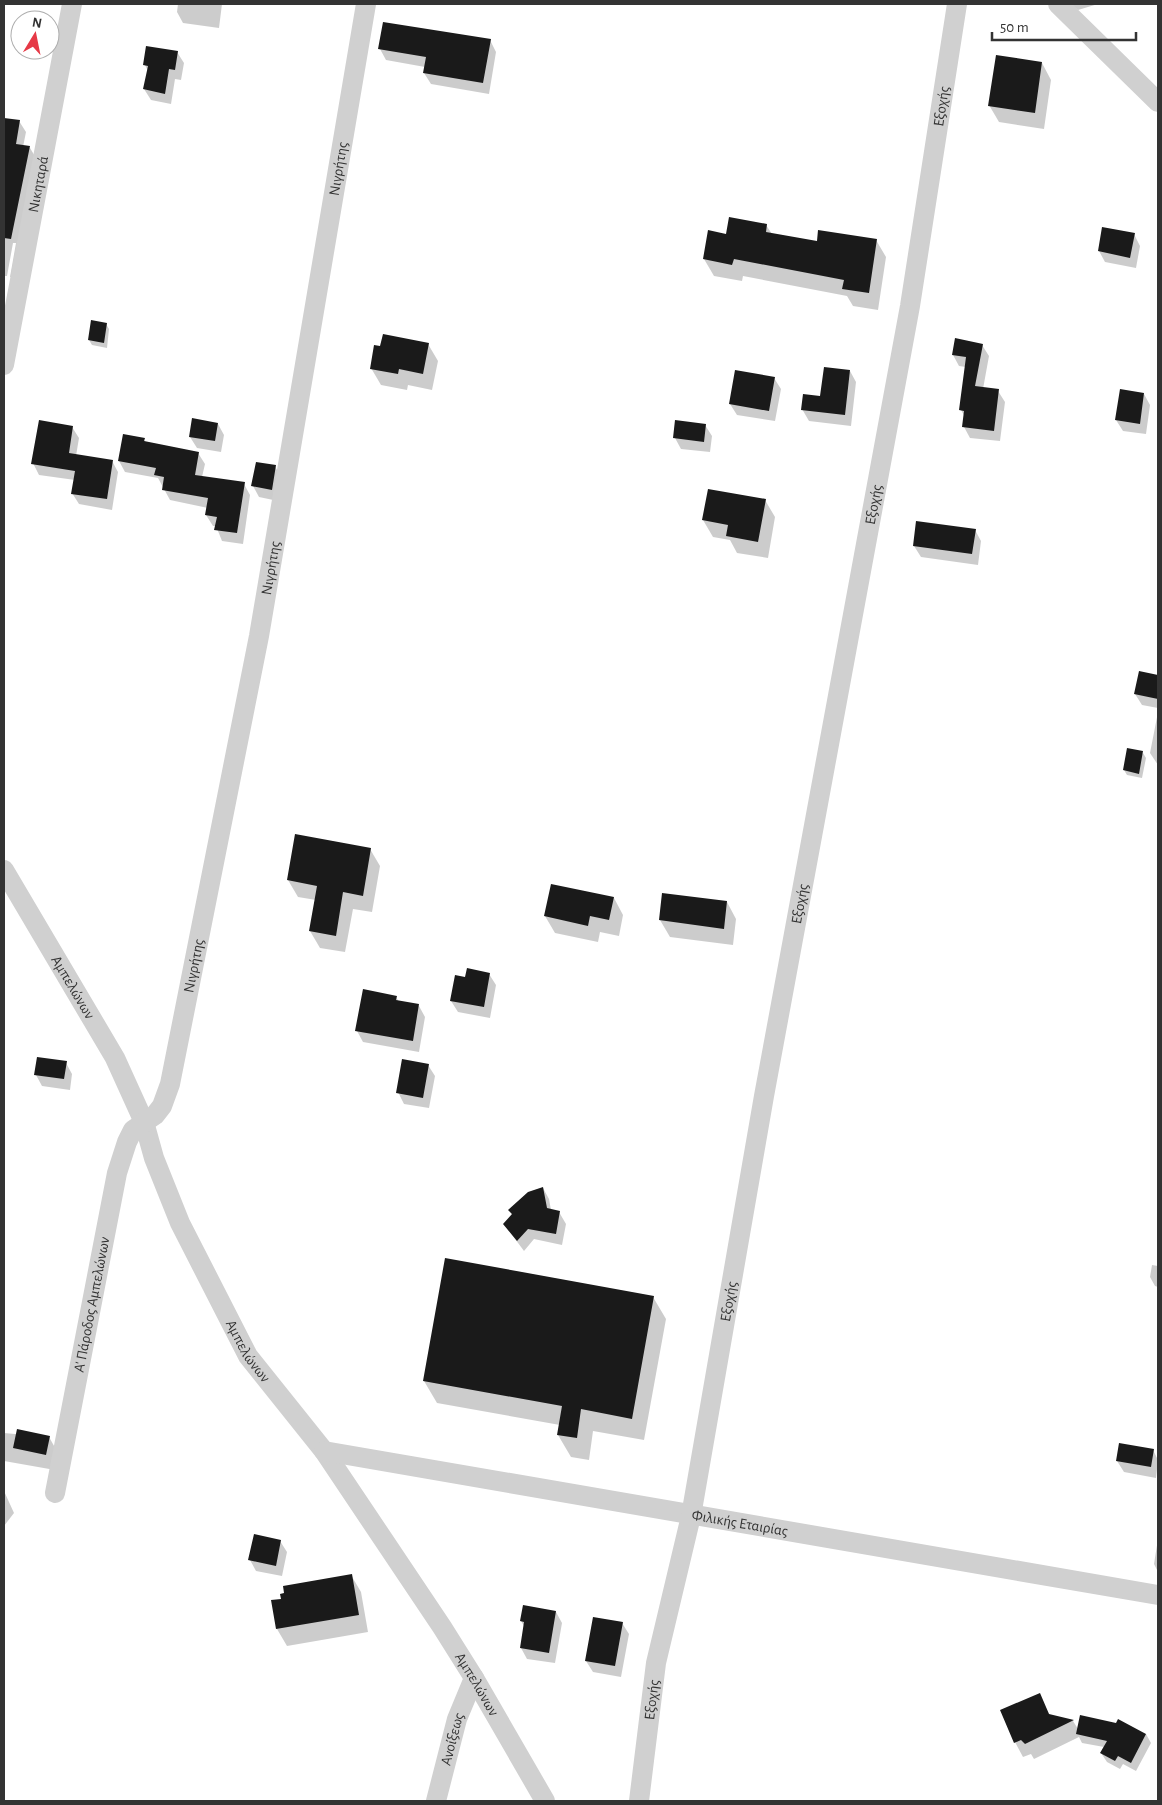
<svg xmlns="http://www.w3.org/2000/svg" width="1162" height="1805" viewBox="0 0 1162 1805" font-family="'Alegreya Sans',sans-serif">
<style>
.shadow{fill:#0003}
.building{fill:#1a1a1a}
.lines{fill:none;stroke-linecap:round;stroke-linejoin:round}
.minor{stroke:#d0d0d0;stroke-width:20}
.labels{text-anchor:middle;stroke-width:5;stroke-linejoin:round;paint-order:stroke}
.street-label{font-size:15px;fill:#333;stroke:#fff}
</style>
<rect width="100%" height="100%" fill="#fff"/>
<!-- shadow -->
<path class="shadow" d="M178 4H222L219 28 183 23 177 12Z
M1070 4H1098L1078 10Z
M490 40 496 52 489 94 431 84 424 73 425 67 386 60 380 49Z
M177 52 184 63 181 80 175 79 171 104 151 100 144 89 148 71 145 65Z
M1042 63 1051 80 1044 129 999 122 989 105Z
M4 119 19 121 26 132 23 147 30 148 36 158 12 277H10L16 243H13L7 276H4Z
M766 225 772 234 818 243 876 240 886 257 878 310 853 306 847 296 743 276 742 281 714 276 704 259 727 235Z
M1134 234 1140 246 1136 268 1105 262 1099 251Z
M106 324 109 329 107 348 92 345 89 340Z
M428 344 438 361 432 390 408 385 407 390 381 385 371 368Z
M982 345 989 356 983 389 998 391 1005 402 1000 441 970 438 964 427 965 417 961 410 966 367 959 366 953 355Z
M850 371 856 382 851 426 809 421 802 409 821 397Z
M774 378 781 389 775 421 737 415 730 404Z
M1144 394 1150 405 1146 434 1123 431 1116 420Z
M218 424 224 435 221 452 197 448 190 437Z
M705 425 712 436 710 452 681 449 675 438Z
M72 427 79 438 76 456 112 461 118 472 112 510 79 504 72 493 75 480 39 475 33 463Z
M144 439 146 443 198 453 205 464 202 477 244 484 250 495 243 544 222 541 216 526H213L206 515 208 508 170 500 158 478 125 472 119 461Z
M275 466 281 478 278 501 259 497 253 486Z
M765 500 775 517 768 558 737 553 730 540 713 537 703 520Z
M975 530 981 541 978 565 921 557 914 546Z
M1157 676 1158 708 1142 705 1135 694Z
M1158 712V765L1150 753Z
M1143 753 1146 758 1142 778 1127 775 1124 770Z
M370 849 380 866 372 912 353 909 345 952 320 948 310 931 316 900 298 897 288 880Z
M614 898 623 915 619 936 600 932 598 942 555 933 545 916Z
M727 902 736 919 733 945 670 937 660 920Z
M489 974 496 985 490 1018 458 1012 451 1001Z
M396 997 399 1002 419 1006 425 1017 419 1052 363 1042 357 1031Z
M66 1063 72 1074 70 1090 42 1086 36 1075Z
M428 1065 435 1076 429 1108 404 1104 398 1092Z
M543 1188 549 1199 551 1210 559 1212 566 1224 562 1245 534 1239 524 1251 504 1224 513 1216 509 1210Z
M1152 1265 1158 1266V1287L1155 1286 1150 1277Z
M653 1297 666 1319 644 1440 593 1431 589 1460 571 1457 558 1435 560 1425 437 1403 424 1381Z
M4 1433 49 1437 58 1453 55 1470 4 1461Z
M1153 1450 1158 1460 1156 1478 1124 1472 1117 1461Z
M4 1491 14 1513 4 1526Z
M1158 1539V1572L1154 1564Z
M280 1541 287 1552 282 1576 256 1571 250 1560Z
M351 1575 361 1592 368 1632 287 1646 277 1629 283 1600Z
M556 1612 562 1623 555 1663 527 1659 521 1648 524 1626 521 1621Z
M622 1623 629 1634 621 1677 593 1672 586 1661Z
M1039 1695 1050 1716 1073 1721 1078 1729 1146 1734 1151 1743 1136 1771 1123 1764 1120 1769 1107 1762 1101 1753 1104 1747 1082 1743 1079 1737 1034 1759 1031 1754 1023 1757 1015 1742Z"/>
<!-- building -->
<path class="building" d="M383 22 491 39 483 83 423 73 426 57 378 49Z
M146 46 178 51 175 70 169 69 165 94 143 89 148 66 143 65Z
M996 55 1042 62 1035 113 988 106Z
M4 118 20 120 16 144 30 146 11 239 4 238Z
M729 217 767 224 766 232 817 241 818 230 877 239 869 293 842 289 844 280 734 259 732 265 703 259 708 230 726 234Z
M1102 227 1135 233 1130 258 1098 251Z
M91 320 107 323 104 343 88 340Z
M383 334 429 343 423 374 399 369 398 374 370 369 374 345 380 346Z
M955 338 983 344 975 386 999 389 994 431 962 427 964 411 959 410 966 357 952 355Z
M824 367 850 370 845 415 801 410 803 394 820 396Z
M735 370 775 377 769 411 729 404Z
M1120 389 1144 393 1140 424 1115 420Z
M192 418 218 423 215 441 189 437Z
M39 420 73 426 69 453 113 460 107 499 71 494 75 471 31 464Z
M675 420 706 424 704 442 673 438Z
M123 434 145 438 144 441 199 452 195 475 245 482 237 533 214 530 217 517 205 515 208 498 162 490 164 477 154 475 156 468 118 461Z
M256 462 276 465 272 490 251 486Z
M708 489 766 499 758 542 726 536 728 525 702 520Z
M916 521 976 529 972 554 913 546Z
M1139 671 1158 675V699L1134 694Z
M1127 748 1143 751 1139 774 1123 770Z
M295 834 371 848 363 896 343 892 336 936 309 931 317 886 287 880Z
M551 884 614 897 609 920 590 916 588 926 544 916Z
M662 893 727 901 724 929 659 920Z
M467 968 490 973 484 1007 450 1001 455 975 465 977Z
M363 989 397 996 396 1000 419 1004 413 1041 355 1031Z
M37 1057 67 1061 64 1079 34 1075Z
M402 1059 429 1064 423 1098 396 1093Z
M543 1187 547 1208 560 1211 556 1234 528 1229 517 1241 503 1224 512 1214 508 1210 528 1192Z
M445 1258 654 1296 632 1419 581 1409 577 1438 557 1435 562 1406 423 1381Z
M17 1429 50 1436 46 1455 13 1448Z
M1119 1443 1154 1449 1151 1467 1116 1461Z
M254 1534 281 1540 276 1566 248 1560Z
M352 1574 359 1615 276 1629 271 1600 281 1599 280 1594 284 1593 283 1586Z
M523 1605 556 1611 549 1653 520 1648 524 1622 520 1621Z
M593 1617 623 1622 615 1666 585 1661Z
M1040 1693 1049 1714 1074 1720 1025 1744 1021 1740 1014 1743 1000 1710Z
M1080 1715 1116 1723 1118 1719 1146 1734 1131 1763 1118 1756 1115 1761 1100 1753 1107 1741 1076 1734Z"/>
<g class="lines">
<!-- minor -->
<g class="minor">
<path d="M1058 4 1158 102"/>
<path id="s1" d="M4 365 72 4"/>
<path id="s2" d="M4 870 115 1058 144 1122 154 1158 180 1223 248 1356 324 1451 442 1627 474 1678 545 1801"/>
<path id="s3" d="M324 1451 1158 1595"/>
<path id="s4" d="M55 1493 117 1173 127 1142 133 1130 155 1115 162 1106 170 1084 259 636 366 4"/>
<path id="s5" d="M436 1801 457 1719 474 1678"/>
<path id="s6" d="M639 1801 656 1663 691 1516 764 1096 910 306 957 4"/>
</g>
</g>
<g class="labels">
<!-- street labels -->
<g class="street-label">
<text dy="5" stroke="none"><textPath href="#s6" startOffset="1722">Εξοχής</textPath></text>
<text dy="5" stroke="none"><textPath href="#s4" startOffset="1364">Νιγρήτης</textPath></text>
<text dy="5" stroke="none"><textPath href="#s1" startOffset="184">Νικηταρά</textPath></text>
<text dy="5" stroke="none"><textPath href="#s6" startOffset="1318">Εξοχής</textPath></text>
<text dy="5" stroke="none"><textPath href="#s4" startOffset="959">Νιγρήτης</textPath></text>
<text dy="5" stroke="none"><textPath href="#s6" startOffset="912">Εξοχής</textPath></text>
<text dy="5" stroke="none"><textPath href="#s4" startOffset="554">Νιγρήτης</textPath></text>
<text dy="5" stroke="none"><textPath href="#s2" startOffset="136">Αμπελώνων</textPath></text>
<text dy="5" stroke="none"><textPath href="#s6" startOffset="508">Εξοχής</textPath></text>
<text dy="5" stroke="none"><textPath href="#s4" startOffset="192">Α' Πάροδος Αμπελώνων</textPath></text>
<text dy="5" stroke="none"><textPath href="#s2" startOffset="541">Αμπελώνων</textPath></text>
<text dy="5" stroke="none"><textPath href="#s3" startOffset="422">Φιλικής Εταιρίας</textPath></text>
<text dy="5" stroke="none"><textPath href="#s2" startOffset="946">Αμπελώνων</textPath></text>
<text dy="5" stroke="none"><textPath href="#s6" startOffset="102">Εξοχής</textPath></text>
<text dy="5" stroke="none"><textPath href="#s5" startOffset="64">Ανοίξεως</textPath></text>
</g>
</g>
<!-- border -->
<rect width="1162" height="1805" fill="none" stroke="#333333" stroke-width="10"/>
<!-- north arrow -->
<g transform="translate(35 35) rotate(10)"><circle r="24" fill="#ffffff" stroke="#adadad"/>
<path d="M0-4L9 19L0 12L-9 19Z" fill="#e63946"/>
<text y="-8" font-size="14" font-weight="bold" text-anchor="middle" fill="#333333">N</text>
</g>
<!-- scale -->
<path d="M992 32v8h144v-8" fill="none" stroke="#333333" stroke-width="2.5"/>
<text x="1000" y="32" font-size="15" fill="#333333" stroke="#ffffff" stroke-width="4" paint-order="stroke">50 m</text>
</svg>
